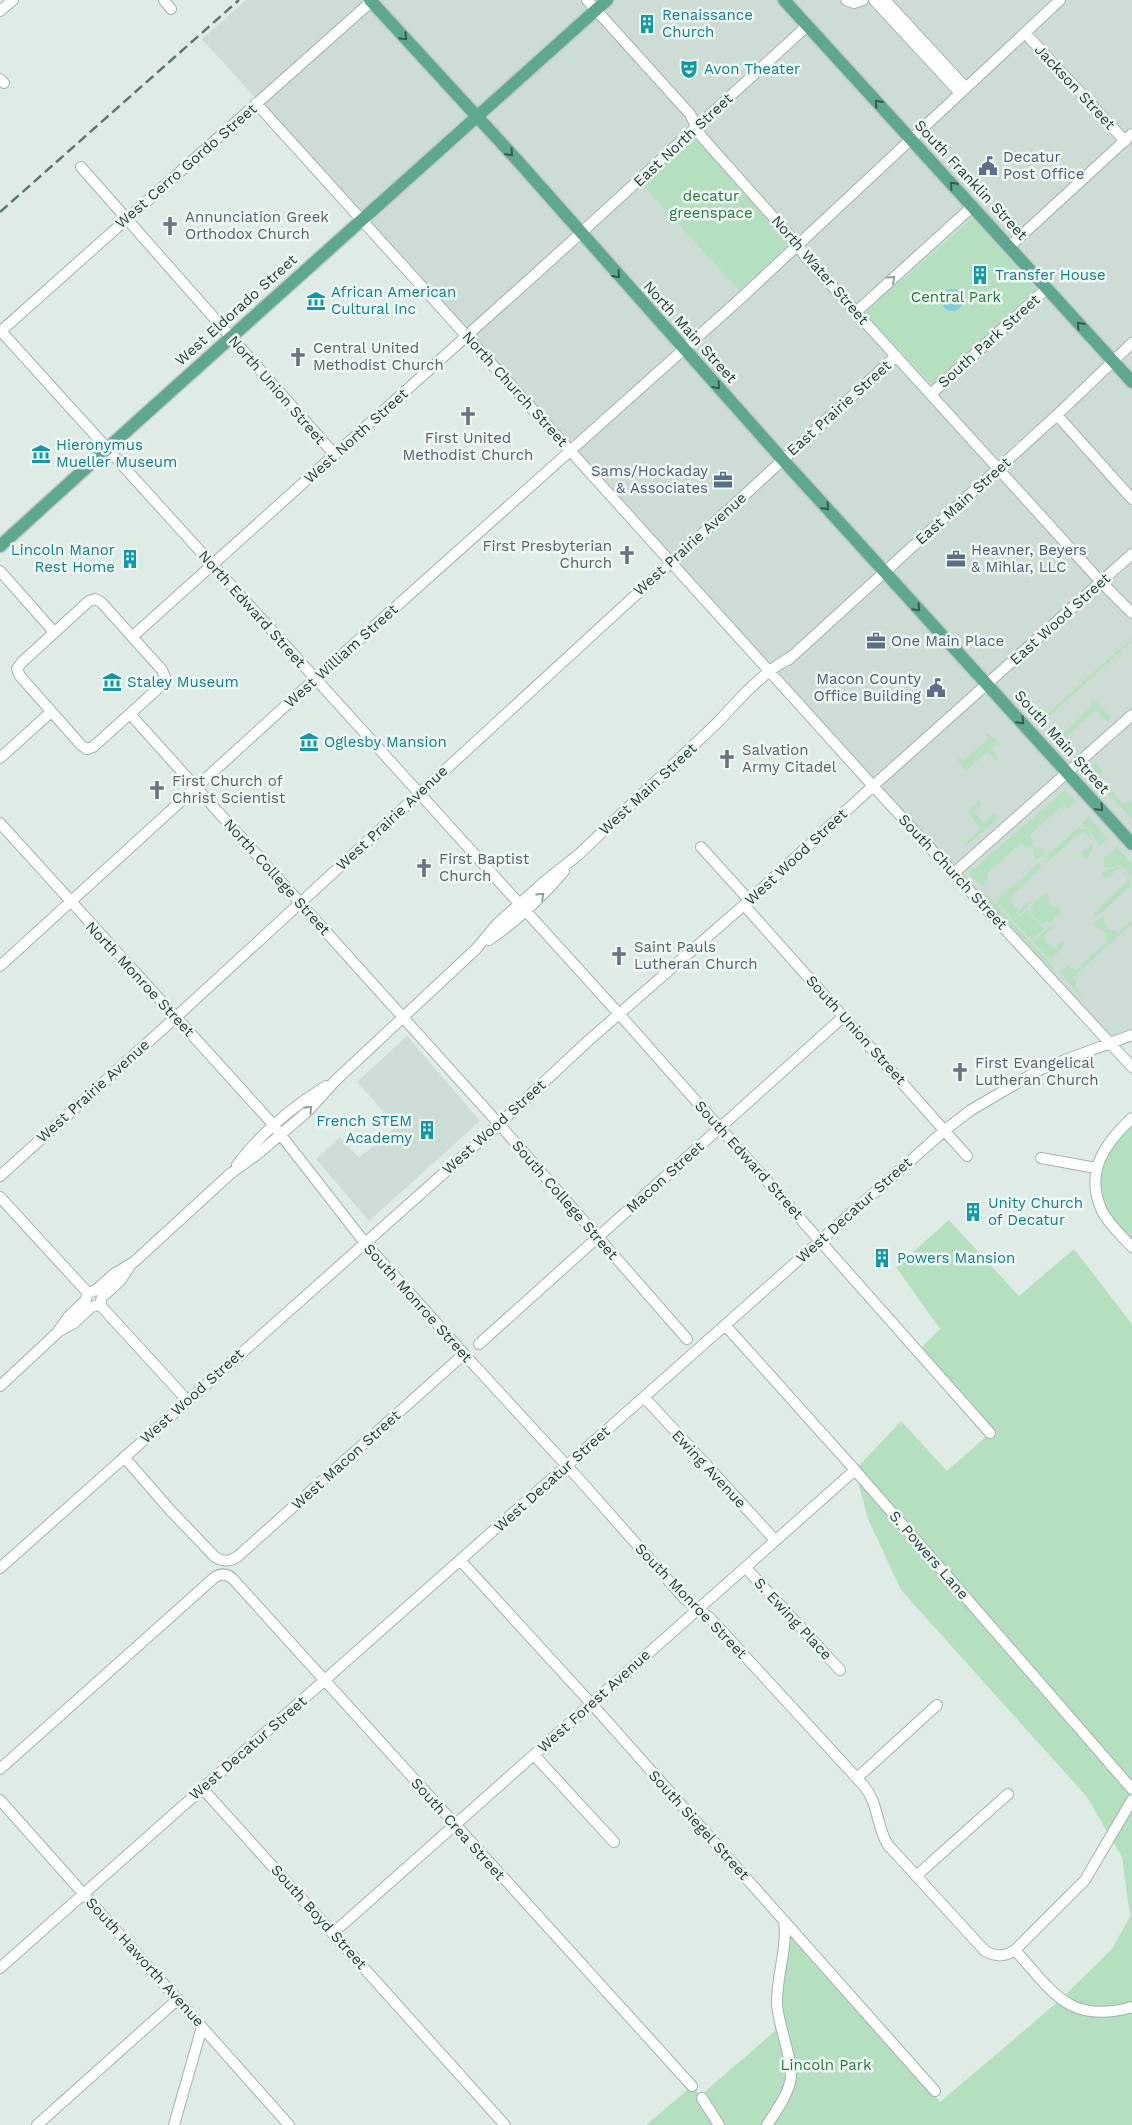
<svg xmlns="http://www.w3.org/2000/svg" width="1132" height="2125" viewBox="0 0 1132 2125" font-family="'Work Sans',sans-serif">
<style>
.built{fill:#cddcd5}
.green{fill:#b5e0bf}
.water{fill:#80ced8}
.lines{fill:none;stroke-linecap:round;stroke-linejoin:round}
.minor-casing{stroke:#a1b4ad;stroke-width:12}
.major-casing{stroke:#c0c9c6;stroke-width:15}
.minor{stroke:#fff;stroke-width:10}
.major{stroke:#5ea791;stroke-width:12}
.rail{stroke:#587a70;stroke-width:2.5;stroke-dasharray:10 5;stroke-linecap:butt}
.oneway{stroke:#315e50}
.oneway2{stroke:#8e9e9a}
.labels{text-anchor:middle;stroke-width:5;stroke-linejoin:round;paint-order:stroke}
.culture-label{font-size:15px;fill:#0d838f;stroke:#f0f8f4;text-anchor:start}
.street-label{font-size:15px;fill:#1e3e34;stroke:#f0f8f4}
.service-label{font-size:15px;fill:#4e5e75;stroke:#f0f8f4;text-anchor:start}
.park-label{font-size:15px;fill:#247a41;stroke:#f0f8f4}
.worship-label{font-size:15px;fill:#5b616d;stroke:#f0f8f4;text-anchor:start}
</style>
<rect width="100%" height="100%" fill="#dfece6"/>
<!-- built -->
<path class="built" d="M246 0H1132V1032L1111 1040 202 39Z
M407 1036 480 1121 369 1221 316 1159 340 1137 359 1158 397 1126 357 1082Z"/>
<!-- green -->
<path class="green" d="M697 127 798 245 744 296 639 181Z
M973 218 1036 289 970 350 968 356 932 385 867 315V311L900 279 905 278Z
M1132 638V641L1043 722 1041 719Z
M1094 700 1112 717 1107 722 1096 710 1064 739 1068 744 1066 747 1054 734 1057 732 1061 735 1092 706 1091 702Z
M986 732 998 742 990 749 998 758 996 760 987 752 966 771 956 757H959L963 761 989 738 985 734Z
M1096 762 1103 771 1098 776 1124 805 1129 800 1132 803V820L1087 770Z
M1065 790 1076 802 1068 808 1063 805 1030 835 1033 841 1032 844 1037 849H1041L1045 853 1037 860 1033 855 1034 851 1030 846 1026 847 1021 843 987 874 988 879 982 886 969 873Z
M979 801 982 804 974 812 984 823 995 813 999 818 965 847V843L981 828 967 812Z
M1089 817 1108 839 1100 846 1087 827 1080 825Z
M1078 828 1087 829C1094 842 1097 849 1085 859L1081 854 1094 842 1083 831 1046 863 1044 861 1049 857 1048 855Z
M1117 847 1132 864V880L1127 871 1119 865 1106 868 1104 865V858Z
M1039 863 1042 867 1008 900 1019 911 1031 900 1033 902 1013 920 996 901Z
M1118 867 1129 877 1131 886 1102 912 1095 916 1093 914 1129 879 1119 868 1106 879 1101 874 1106 870Z
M984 891 1055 969 1050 968 985 897Z
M1045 893 1051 899 1048 902 1054 908 1056 906 1062 912 1049 924 1047 921 1042 925 1030 911 1034 908 1032 905Z
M1027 910 1044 929 1032 940 1014 921Z
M1102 916 1105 921V925L1110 930H1115L1118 933 1132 920V924L1073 977 1077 982 1075 985 1088 1004 1060 972 1068 966 1076 970 1108 941 1105 937 1106 933 1101 928 1098 929 1093 924Z
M1052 925 1054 927 1043 937 1053 949 1061 941 1065 945 1050 960 1033 942Z
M1132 1118V1247L1109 1222 1097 1195 1102 1155Z
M949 1220 1019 1296 1074 1249 1132 1324V2125H646L692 2086 701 2095 775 2031 773 2011 780 1923 940 2102 1060 2000 1112 1949 1130 1916 1122 1857 1087 1797 901 1590 868 1519 855 1470 901 1421 947 1471 990 1433 922 1347 940 1329 896 1267Z"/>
<!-- water -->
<path class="water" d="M941 300a11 11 0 1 1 22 0a11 11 0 1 1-22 0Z"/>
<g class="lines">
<!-- minor casing -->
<g class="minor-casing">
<path id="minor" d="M164 0 171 9
M587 0 690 114 701 136 798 245 805 256 1101 582 1132 613
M846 0 854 3 863 0
M874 0 960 93
M885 0 966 88
M0 11 13 0
M1025 33 1125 141
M0 79 4 83
M256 103 873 786 1132 1067
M81 167 335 455
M1010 246 1132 134
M856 312 973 206
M0 330 620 1015 990 1433
M1 331 373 0
M931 394 1047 288
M1057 415 1132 499
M0 571 54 632
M95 599 101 602 162 670 165 677 163 684 93 747 87 749 81 745 20 676 17 669 21 663 89 601Z
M132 637 571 242 808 25
M788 660 1057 415 1132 343
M130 714 499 1124 687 1339
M0 758 51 712
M0 823 270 1121 365 1243 464 1354 579 1479 684 1598 710 1618 864 1786C879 1804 876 1826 888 1845L985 1951C997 1957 1004 1957 1015 1950L1085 1880 1132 1800
M701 847 749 900
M954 873 1132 715
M744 905 967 1156
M489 940C517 921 542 897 564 871
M0 966 315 679 740 299 1060 0
M1132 1118C1105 1143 1084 1172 1102 1211 1109 1225 1122 1236 1132 1247
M1041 1158 1096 1168
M237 1165C261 1133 292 1107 326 1086
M0 1176 176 1017 896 356
M0 1197 88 1293
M100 1305 187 1400
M725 1325 855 1470 1132 1789
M61 1330 74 1323 91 1307 100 1305 102 1297 120 1281 130 1266
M479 1344 843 1017
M0 1386 57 1333 69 1316 85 1301 88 1293 96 1290 114 1274 134 1262 230 1174 259 1153 308 1111 336 1080 476 949 498 923 544 882 578 855 718 722 746 692 769 671 792 656
M644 1397 775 1540
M124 1457 171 1511 215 1557C223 1562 229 1562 237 1557L464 1354
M460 1560 598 1711 935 2091
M745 1567 840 1670
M0 1568 499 1124 588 1041 744 905 873 786 1132 554
M534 1755 614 1842
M0 1769 215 1577C222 1573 228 1574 233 1579L692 2086
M857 1778 937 1705
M202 1788 505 2125
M0 1800 289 2125
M916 1876 1008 1794
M333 1933 855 1470
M1015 1950C1053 1992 1069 2025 1132 2007
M0 1968 945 1130 971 1110 1041 1069 1132 1035
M702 2098 719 2125
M37 2125 178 1999
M174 2125 202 2027
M767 2125C776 2111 789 2094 791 2077 792 2056 779 2028 777 2005 776 1976 788 1949 784 1920"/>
</g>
<!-- major casing -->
<g class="major-casing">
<path id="major" d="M370 0 517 160 783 460 1132 844
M784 0 1132 382
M0 546 141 418 607 0"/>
</g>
<!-- minor -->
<use href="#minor" class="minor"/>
<!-- major -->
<use href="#major" class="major"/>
<!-- rail -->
<path class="rail" d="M0 212 239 0"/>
</g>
<!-- one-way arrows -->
<defs><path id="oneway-chevron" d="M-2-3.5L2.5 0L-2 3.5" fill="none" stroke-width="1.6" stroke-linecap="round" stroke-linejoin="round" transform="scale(1.25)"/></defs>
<g class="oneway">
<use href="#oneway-chevron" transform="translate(404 37) rotate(47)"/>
<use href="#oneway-chevron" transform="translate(878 103) rotate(-132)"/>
<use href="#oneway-chevron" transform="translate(510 153) rotate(48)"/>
<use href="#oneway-chevron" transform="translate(953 185) rotate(-133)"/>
<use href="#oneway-chevron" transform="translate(617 275) rotate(48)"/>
<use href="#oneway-chevron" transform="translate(1080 325) rotate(-132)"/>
<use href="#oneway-chevron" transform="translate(717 386) rotate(48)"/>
<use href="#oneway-chevron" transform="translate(826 507) rotate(48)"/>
<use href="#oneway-chevron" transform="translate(917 608) rotate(47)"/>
<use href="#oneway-chevron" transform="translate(1021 721) rotate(47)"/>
<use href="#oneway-chevron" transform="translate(1100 808) rotate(49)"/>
</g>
<g class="oneway2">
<use href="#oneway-chevron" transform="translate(892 279) rotate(-42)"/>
<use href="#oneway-chevron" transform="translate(541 896) rotate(-43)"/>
<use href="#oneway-chevron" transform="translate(309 1109) rotate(-46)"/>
</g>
<!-- icons -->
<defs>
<g id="building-bare" transform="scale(1.5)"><path d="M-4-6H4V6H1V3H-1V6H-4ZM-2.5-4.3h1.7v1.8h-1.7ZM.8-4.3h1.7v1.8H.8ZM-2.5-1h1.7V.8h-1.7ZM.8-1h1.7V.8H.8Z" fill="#0f9aa8" stroke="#f0f8f4" stroke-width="2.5" paint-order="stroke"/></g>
<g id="theatre-bare" transform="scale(1.5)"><path d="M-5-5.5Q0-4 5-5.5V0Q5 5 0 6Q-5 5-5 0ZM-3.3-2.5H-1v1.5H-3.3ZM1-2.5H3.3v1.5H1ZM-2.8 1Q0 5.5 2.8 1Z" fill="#0f9aa8" stroke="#f0f8f4" stroke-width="2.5" paint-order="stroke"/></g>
<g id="civic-bare" transform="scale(1.5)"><path d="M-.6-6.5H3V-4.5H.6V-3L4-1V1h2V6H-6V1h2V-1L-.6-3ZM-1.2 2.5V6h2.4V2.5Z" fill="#5c6f8a" stroke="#f0f8f4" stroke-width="2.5" paint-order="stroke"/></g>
<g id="church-bare" transform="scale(1.5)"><path d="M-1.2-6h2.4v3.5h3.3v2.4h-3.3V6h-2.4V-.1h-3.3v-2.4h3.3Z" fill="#6b7280" stroke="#f0f8f4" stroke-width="2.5" paint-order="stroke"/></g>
<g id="museum-bare" transform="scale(1.5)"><path d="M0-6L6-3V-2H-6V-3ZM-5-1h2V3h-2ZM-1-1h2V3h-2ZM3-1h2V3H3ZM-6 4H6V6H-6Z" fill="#0f9aa8" stroke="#f0f8f4" stroke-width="2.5" paint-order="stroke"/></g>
<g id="office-bare" transform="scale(1.5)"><path d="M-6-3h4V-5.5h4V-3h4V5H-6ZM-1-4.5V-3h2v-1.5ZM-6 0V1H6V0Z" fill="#5c6f8a" stroke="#f0f8f4" stroke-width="2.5" paint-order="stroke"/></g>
</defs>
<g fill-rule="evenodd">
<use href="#building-bare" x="647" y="24"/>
<use href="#theatre-bare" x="689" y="69"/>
<use href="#civic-bare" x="988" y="166"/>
<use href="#church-bare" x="170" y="226"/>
<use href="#building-bare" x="980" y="275"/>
<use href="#museum-bare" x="316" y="301"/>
<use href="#church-bare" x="298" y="357"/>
<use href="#church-bare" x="468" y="416"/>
<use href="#museum-bare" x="41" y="454"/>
<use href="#office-bare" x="723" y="480"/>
<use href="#church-bare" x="627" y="555"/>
<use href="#building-bare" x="130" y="559"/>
<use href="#office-bare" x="956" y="559"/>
<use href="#office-bare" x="876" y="641"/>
<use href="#museum-bare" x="112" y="682"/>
<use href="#civic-bare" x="936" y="688"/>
<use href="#museum-bare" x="309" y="742"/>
<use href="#church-bare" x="727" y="759"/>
<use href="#church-bare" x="157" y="790"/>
<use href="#church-bare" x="424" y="868"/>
<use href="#church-bare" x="619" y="956"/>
<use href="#church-bare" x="960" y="1072"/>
<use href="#building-bare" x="427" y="1130"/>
<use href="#building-bare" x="973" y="1212"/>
<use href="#building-bare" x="882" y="1258"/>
</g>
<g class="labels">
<!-- culture labels -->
<g class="culture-label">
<text x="662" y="20">Renaissance<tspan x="662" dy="17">Church</tspan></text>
<text x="704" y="74">Avon Theater</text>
<text x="995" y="280">Transfer House</text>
<text x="331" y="297">African American<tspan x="331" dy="17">Cultural Inc</tspan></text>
<text x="56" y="450">Hieronymus<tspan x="56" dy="17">Mueller Museum</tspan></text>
<text x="115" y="555" text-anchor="end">Lincoln Manor<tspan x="115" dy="17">Rest Home</tspan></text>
<text x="127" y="687">Staley Museum</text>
<text x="324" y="747">Oglesby Mansion</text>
<text x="412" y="1126" text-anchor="end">French STEM<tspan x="412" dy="17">Academy</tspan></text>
<text x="988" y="1208">Unity Church<tspan x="988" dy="17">of Decatur</tspan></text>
<text x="897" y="1263">Powers Mansion</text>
</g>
<!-- street labels -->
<g class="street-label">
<text transform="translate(1075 87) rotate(47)" y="5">Jackson Street</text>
<text transform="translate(683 140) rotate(-43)" y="5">East North Street</text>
<text transform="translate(186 166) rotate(-41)" y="5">West Cerro Gordo Street</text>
<text transform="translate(971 180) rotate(47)" y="5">South Franklin Street</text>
<text transform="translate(820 270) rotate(49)" y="5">North Water Street</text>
<text transform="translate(236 310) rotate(-42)" y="5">West Eldorado Street</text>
<text transform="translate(690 332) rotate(48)" y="5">North Main Street</text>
<text transform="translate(989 341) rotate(-42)" y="5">South Park Street</text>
<text transform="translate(515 389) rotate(48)" y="5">North Church Street</text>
<text transform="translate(277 390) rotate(49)" y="5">North Union Street</text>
<text transform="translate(839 408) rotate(-42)" y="5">East Prairie Street</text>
<text transform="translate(356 436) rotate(-42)" y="5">West North Street</text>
<text transform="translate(963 501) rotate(-42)" y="5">East Main Street</text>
<text transform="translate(690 544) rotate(-42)" y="5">West Prairie Avenue</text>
<text transform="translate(252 609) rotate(48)" y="5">North Edward Street</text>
<text transform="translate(1060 619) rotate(-42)" y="5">East Wood Street</text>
<text transform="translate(341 656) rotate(-42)" y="5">West William Street</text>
<text transform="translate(1062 742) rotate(48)" y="5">South Main Street</text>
<text transform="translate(648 789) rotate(-43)" y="5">West Main Street</text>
<text transform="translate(392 818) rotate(-43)" y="5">West Prairie Avenue</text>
<text transform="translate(796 857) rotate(-43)" y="5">West Wood Street</text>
<text transform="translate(953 872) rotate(47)" y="5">South Church Street</text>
<text transform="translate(277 877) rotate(48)" y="5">North College Street</text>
<text transform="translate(140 979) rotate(47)" y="5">North Monroe Street</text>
<text transform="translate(856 1030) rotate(48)" y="5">South Union Street</text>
<text transform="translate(93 1091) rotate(-42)" y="5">West Prairie Avenue</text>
<text transform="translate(494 1127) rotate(-42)" y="5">West Wood Street</text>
<text transform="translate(749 1160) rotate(48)" y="5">South Edward Street</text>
<text transform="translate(665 1177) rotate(-42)" y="5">Macon Street</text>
<text transform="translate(565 1200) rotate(49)" y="5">South College Street</text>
<text transform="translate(854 1210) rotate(-42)" y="5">West Decatur Street</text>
<text transform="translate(418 1303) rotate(48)" y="5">South Monroe Street</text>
<text transform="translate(192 1396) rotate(-42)" y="5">West Wood Street</text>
<text transform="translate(346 1460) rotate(-42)" y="5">West Macon Street</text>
<text transform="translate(709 1469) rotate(47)" y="5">Ewing Avenue</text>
<text transform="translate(552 1479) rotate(-42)" y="5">West Decatur Street</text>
<text transform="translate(929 1555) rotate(49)" y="5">S. Powers Lane</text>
<text transform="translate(691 1601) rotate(46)" y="5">South Monroe Street</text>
<text transform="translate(793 1619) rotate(47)" y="5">S. Ewing Place</text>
<text transform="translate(594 1701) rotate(-42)" y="5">West Forest Avenue</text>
<text transform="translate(248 1748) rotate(-41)" y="5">West Decatur Street</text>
<text transform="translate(699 1825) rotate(48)" y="5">South Siegel Street</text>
<text transform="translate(458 1829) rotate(48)" y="5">South Crea Street</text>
<text transform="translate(319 1917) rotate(48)" y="5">South Boyd Street</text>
<text transform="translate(145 1962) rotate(48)" y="5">South Haworth Avenue</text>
</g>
<!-- service labels -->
<g class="service-label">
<text x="1003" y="162">Decatur<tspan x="1003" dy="17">Post Office</tspan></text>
<text x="708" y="476" text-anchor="end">Sams/Hockaday<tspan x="708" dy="17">&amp; Associates</tspan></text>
<text x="971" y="555">Heavner, Beyers<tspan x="971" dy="17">&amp; Mihlar, LLC</tspan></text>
<text x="891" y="646">One Main Place</text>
<text x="921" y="684" text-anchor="end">Macon County<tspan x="921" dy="17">Office Building</tspan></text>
</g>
<!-- park labels -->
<g class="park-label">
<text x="711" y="201">decatur<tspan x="711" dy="17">greenspace</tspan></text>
<text x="956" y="302">Central Park</text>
<text x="826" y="2070">Lincoln Park</text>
</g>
<!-- worship labels -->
<g class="worship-label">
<text x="185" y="222">Annunciation Greek<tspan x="185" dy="17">Orthodox Church</tspan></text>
<text x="313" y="353">Central United<tspan x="313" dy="17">Methodist Church</tspan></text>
<text x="468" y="443" text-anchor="middle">First United<tspan x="468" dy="17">Methodist Church</tspan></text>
<text x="612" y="551" text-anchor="end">First Presbyterian<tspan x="612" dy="17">Church</tspan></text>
<text x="742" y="755">Salvation<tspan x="742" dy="17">Army Citadel</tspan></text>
<text x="172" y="786">First Church of<tspan x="172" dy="17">Christ Scientist</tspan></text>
<text x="439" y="864">First Baptist<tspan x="439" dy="17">Church</tspan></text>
<text x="634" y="952">Saint Pauls<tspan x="634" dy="17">Lutheran Church</tspan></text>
<text x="975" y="1068">First Evangelical<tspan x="975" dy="17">Lutheran Church</tspan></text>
</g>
</g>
</svg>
